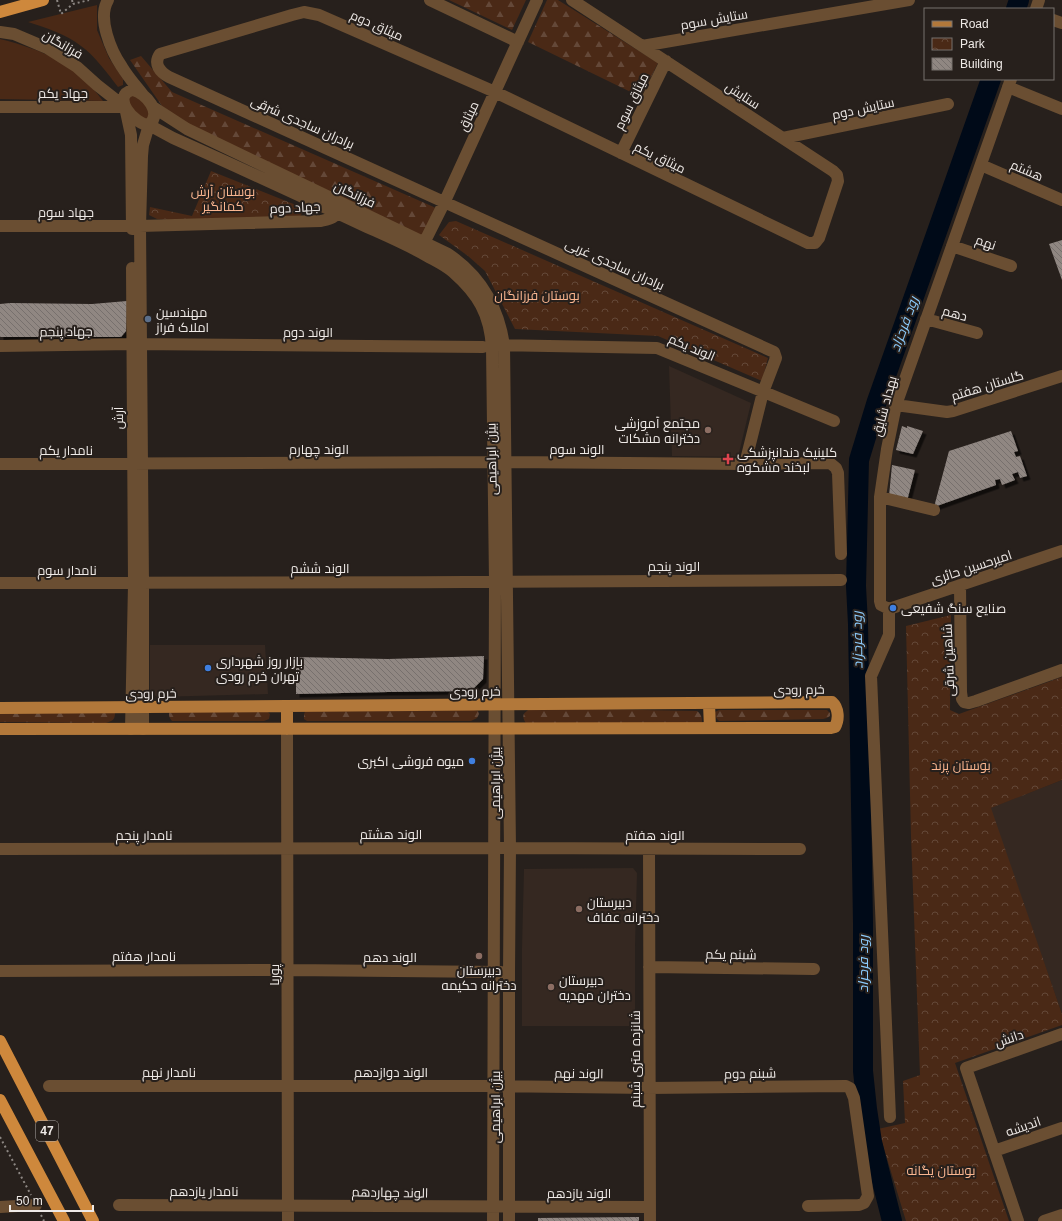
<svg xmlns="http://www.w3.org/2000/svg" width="1062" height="1221" viewBox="0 0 1062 1221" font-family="Arial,Cairo,sans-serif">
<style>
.built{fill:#352821}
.grass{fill:#4a2916}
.forest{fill:url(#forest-firs)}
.park{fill:url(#park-crowns)}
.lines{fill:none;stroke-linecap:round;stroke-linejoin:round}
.river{stroke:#000a18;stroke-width:20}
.building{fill:url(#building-back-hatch);filter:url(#shadow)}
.path{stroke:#8d8783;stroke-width:2;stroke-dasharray:2 3;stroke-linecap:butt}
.minor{stroke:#6a4e32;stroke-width:12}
.major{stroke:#b2783a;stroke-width:12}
.highway{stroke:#ce883c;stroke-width:12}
.service-dot{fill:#5c6f8a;stroke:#27201c;stroke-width:1.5}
.education-dot{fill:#8d6e63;stroke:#27201c;stroke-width:1.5}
.health-dot{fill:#e0444e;stroke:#27201c;stroke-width:1.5}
.shop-dot{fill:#3f7fe0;stroke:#27201c;stroke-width:1.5}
.labels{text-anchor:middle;stroke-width:4;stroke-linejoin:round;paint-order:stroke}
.shield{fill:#27201c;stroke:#b3adaa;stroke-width:1}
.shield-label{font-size:12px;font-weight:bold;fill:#efeae7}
.street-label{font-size:13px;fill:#efeae7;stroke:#27201c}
.park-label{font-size:13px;fill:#fbb690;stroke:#27201c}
.poi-label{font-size:13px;fill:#efeae7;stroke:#27201c;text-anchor:start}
.water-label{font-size:14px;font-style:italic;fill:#8bcafb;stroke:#27201c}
</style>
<defs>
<pattern id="forest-firs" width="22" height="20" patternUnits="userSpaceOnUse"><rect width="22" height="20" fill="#4a2916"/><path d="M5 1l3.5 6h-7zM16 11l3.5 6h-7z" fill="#644838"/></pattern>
<pattern id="park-crowns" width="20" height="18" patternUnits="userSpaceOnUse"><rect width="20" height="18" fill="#4a2916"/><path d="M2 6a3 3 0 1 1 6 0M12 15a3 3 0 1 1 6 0" fill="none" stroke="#644838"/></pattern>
<pattern id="building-back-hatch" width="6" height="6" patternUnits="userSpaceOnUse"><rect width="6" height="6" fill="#908782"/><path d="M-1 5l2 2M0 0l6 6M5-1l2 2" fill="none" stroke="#77706d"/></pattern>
<filter id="shadow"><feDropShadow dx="3.5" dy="3.5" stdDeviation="0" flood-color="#0009"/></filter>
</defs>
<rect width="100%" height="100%" fill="#27201c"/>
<!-- built -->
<path class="built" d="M669 366 751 403 738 457 672 456Z
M150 645H265L268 694 157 697 150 691Z
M1062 780V1014L990 808Z
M633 868 637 873 635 946V1026H522V948L524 869Z"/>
<!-- grass -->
<path class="grass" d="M97 5V30L109 58 123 79V85L118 87C108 74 95 56 81 46 66 34 46 28 28 22Z
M0 39C44 50 76 64 103 101L0 99Z
M134 94 151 109 150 119H139L127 100Z"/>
<!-- forest -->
<path class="forest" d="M449 0H526L512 30Z
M547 0H558L658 63 641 97 528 42Z
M141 56 172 92 436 208 422 236 220 146 162 106 130 60Z
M532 708 697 711C701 714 702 716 702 722L698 724 527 725C521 716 522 713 532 708Z
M170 710 267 711 270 714 269 719 264 721H172C169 717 168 715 170 710Z
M474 710 478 711 479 714 477 718 471 721H307L304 719V715L305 711Z
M719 710H827L830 713V716L827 718 823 719 719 721C716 718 715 716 715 712Z
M0 711 115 713C115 720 112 721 106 723L0 722Z"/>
<!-- park -->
<path class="park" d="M211 171 301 207 303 212 299 218 192 221 157 219 149 215 150 207 192 216Z
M456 221 768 358 762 381 658 336 515 329 485 271 468 256 439 235 449 222Z
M951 615 950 710 959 714 1062 677V780L991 808 1062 1014V1025L955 1063 1009 1221H906L878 1129 905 1123 903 1081 920 1075 911 836 906 626Z"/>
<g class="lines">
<!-- river -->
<path class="river" d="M1016 9 1019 0
M892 1221 872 1142 867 1109 863 1071V923L858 624 856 586 859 460 877 401 991 79"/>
</g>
<!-- building -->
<path class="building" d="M1062 240V280L1049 244Z
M127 301 126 331 121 337H0V304L10 303 92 304Z
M902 426 907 428V426L923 431 913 454 896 450Z
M1011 431 1018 451 1014 452 1016 457 1020 456 1027 476 1020 478 1018 472 1012 474 1015 480 1002 485 1000 479 995 480 996 485 934 507 949 451Z
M892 465 915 470 907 501 889 496Z
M484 656 483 679 471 691 388 692 296 694V657L388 659Z
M639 1217V1221H538V1218Z"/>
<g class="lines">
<!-- path -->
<path class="path" d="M57 0 61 14 73 4 89 0
M72 0 73 4
M0 1137 31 1195
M41 1215 44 1221"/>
<!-- minor -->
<path class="minor" d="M108 0C97 18 111 51 122 67 128 77 136 86 143 95
M430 0 518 42
M572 0 833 171 837 175 838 181 819 238 815 243H808L495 92 319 15 304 12 292 15 160 54C153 64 160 72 169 77L774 352 776 358 763 392 745 464
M1036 9 1039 0
M1053 20 1062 23
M0 32 14 34 47 48 77 67 97 85 125 107
M642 46 909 0
M1008 87 1062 109
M133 90C146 93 163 113 149 125 134 125 110 95 133 90Z
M0 107H125
M125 107 131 135 132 229
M153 107 187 129 448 254C481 276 498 306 504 345L510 848 509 973V1221
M783 138 948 104
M621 153 666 61
M981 165 1062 200
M0 226H140L321 221C329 219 336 218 340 209
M952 246 1011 266
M421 249 445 201 537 0
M926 319 977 333
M496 345 657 348 834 421
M0 346 132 344 483 347
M896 405 947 412 953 411 1062 376
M0 464 505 462 745 464 830 463 836 468 838 473 841 554
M880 497 934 510
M0 583C280 584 561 581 841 580
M960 585 961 692 962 699 964 702 969 703 976 701 1062 670
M889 609 881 605 880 601V497L887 449 896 405 1011 79
M889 609V635L871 676 890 1117
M889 609 1062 551
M131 729 134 584 132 268
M143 729V584L140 226 142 156 143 145 149 125 173 138C238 167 303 197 367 227 387 236 408 245 427 256 436 261 445 265 453 272 478 294 490 314 492 348L495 581 493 1221
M287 729 288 1221
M0 849 494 848 800 849
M649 849 650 1221
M649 967 814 969
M0 971 288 970 501 972
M49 1086H493L649 1088 846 1086 850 1088 854 1098 868 1196 864 1203 859 1205 808 1206
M994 1151 1062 1128
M119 1205 650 1207
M0 1207 36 1205
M1018 1221 966 1068 1062 1034
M1044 1221 1062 1215"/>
<!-- major -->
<path class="major" d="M709 704 710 728
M287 706V729
M0 708 832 702C839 708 839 720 835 727L831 728 0 729"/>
<!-- highway -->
<path class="highway" d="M0 12 43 0
M0 1041 93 1221
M0 1100 64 1221"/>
</g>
<!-- markers -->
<circle class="service-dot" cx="148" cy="319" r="4"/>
<g class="education-dot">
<circle cx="708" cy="430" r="4"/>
<circle cx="579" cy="909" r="4"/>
<circle cx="479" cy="956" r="4"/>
<circle cx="551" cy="987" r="4"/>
</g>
<path class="health-dot" d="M726 453h4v4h4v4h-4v4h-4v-4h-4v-4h4z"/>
<g class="shop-dot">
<circle cx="893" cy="608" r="4"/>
<circle cx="208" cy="668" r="4"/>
<circle cx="472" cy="761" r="4"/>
</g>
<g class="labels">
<!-- shield labels -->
<rect class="shield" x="36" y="1121" width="22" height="20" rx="3"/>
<g class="shield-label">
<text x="47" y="1135">47</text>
</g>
<!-- street labels -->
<g class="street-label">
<text transform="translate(714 19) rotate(-10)" y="5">ستایش سوم</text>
<text transform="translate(377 25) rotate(24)" y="5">میثاق دوم</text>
<text transform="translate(63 44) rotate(30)" y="5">فرزانگان</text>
<text x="63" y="98">جهاد یکم</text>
<text transform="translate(743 95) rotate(33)" y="5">ستایش</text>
<text transform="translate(631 101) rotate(-64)" y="5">میثاق سوم</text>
<text transform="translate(863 108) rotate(-12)" y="5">ستایش دوم</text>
<text transform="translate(468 116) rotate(-65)" y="5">میثاق</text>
<text transform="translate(303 122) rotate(24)" y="5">برادران ساجدی شرقی</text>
<text transform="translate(660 157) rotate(26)" y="5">میثاق یکم</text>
<text transform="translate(1027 170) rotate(23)" y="5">هشتم</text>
<text transform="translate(355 194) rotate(25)" y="5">فرزانگان</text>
<text transform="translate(295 207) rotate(-3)" y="5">جهاد دوم</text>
<text x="66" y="217">جهاد سوم</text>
<text transform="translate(986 242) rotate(19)" y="5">نهم</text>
<text transform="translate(615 264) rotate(24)" y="5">برادران ساجدی غربی</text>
<text transform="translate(955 313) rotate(15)" y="5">دهم</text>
<text transform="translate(66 331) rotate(-1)" y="5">جهاد پنجم</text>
<text x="308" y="337">الوند دوم</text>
<text transform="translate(692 347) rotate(23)" y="5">الوند یکم</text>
<text transform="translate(987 385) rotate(-17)" y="5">گلستان هفتم</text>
<text transform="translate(884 406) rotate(-75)" y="5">بهداد شایق</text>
<text transform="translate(118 418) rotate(-90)" y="5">آرش</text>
<text x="319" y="454">الوند چهارم</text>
<text x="577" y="454">الوند سوم</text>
<text x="66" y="455">نامدار یکم</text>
<text transform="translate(491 459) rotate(-91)" y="5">بیژن ابراهیمی</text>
<text x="674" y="571">الوند پنجم</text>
<text transform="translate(971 567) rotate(-18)" y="5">امیرحسین حائری</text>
<text x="320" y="573">الوند ششم</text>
<text x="67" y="575">نامدار سوم</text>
<text transform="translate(948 660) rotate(-92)" y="5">شاهین شرقی</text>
<text transform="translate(799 689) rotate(-1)" y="5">خرم رودی</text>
<text transform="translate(475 691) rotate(-1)" y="5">خرم رودی</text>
<text transform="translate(151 693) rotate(-1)" y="5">خرم رودی</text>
<text transform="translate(495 783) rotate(-90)" y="5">بیژن ابراهیمی</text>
<text x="391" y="839">الوند هشتم</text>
<text x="144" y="840">نامدار پنجم</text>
<text x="655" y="840">الوند هفتم</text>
<text transform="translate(731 954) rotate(1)" y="5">شبنم یکم</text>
<text x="144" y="961">نامدار هفتم</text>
<text x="390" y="962">الوند دهم</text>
<text transform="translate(274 975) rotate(-90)" y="5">پوریا</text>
<text transform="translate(1009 1038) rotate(-19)" y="5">دانش</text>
<text transform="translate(635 1059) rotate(-90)" y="5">شانزده متری شبنم</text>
<text x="169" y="1077">نامدار نهم</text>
<text x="391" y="1077">الوند دوازدهم</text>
<text transform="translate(579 1073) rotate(1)" y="5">الوند نهم</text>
<text transform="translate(750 1073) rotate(-1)" y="5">شبنم دوم</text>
<text transform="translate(495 1107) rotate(-90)" y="5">بیژن ابراهیمی</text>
<text transform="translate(1023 1126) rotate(-19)" y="5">اندیشه</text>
<text x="204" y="1196">نامدار یازدهم</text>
<text transform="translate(390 1192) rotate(1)" y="5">الوند چهاردهم</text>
<text x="579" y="1198">الوند یازدهم</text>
</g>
<!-- park labels -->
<g class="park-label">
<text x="223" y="196">بوستان آرش<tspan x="223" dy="15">کمانگیر</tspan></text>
<text x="537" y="300">بوستان فرزانگان</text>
<text x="961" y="770">بوستان پرند</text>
<text x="941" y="1175">بوستان یگانه</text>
</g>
<!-- poi labels -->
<g class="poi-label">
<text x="156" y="317">مهندسین<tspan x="156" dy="15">املاک فراز</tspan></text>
<text x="700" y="428" text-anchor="end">مجتمع آموزشی<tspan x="700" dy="15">دخترانه مشکات</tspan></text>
<text x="737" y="457">کلینیک دندانپزشکی<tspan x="737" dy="15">لبخند مشکوه</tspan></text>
<text x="901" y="613">صنایع سنگ شفیعی</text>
<text x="216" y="666">بازار روز شهرداری<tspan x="216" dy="15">تهران خرم رودی</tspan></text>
<text x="464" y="766" text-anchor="end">میوه فروشی اکبری</text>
<text x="587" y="907">دبیرستان<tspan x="587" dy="15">دخترانه عفاف</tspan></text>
<text x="479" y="975" text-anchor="middle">دبیرستان<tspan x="479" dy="15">دخترانه حکیمه</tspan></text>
<text x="559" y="985">دبیرستان<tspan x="559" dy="15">دختران مهدیه</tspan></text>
</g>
<!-- water labels -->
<g class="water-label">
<text transform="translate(904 324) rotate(-70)" y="5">رود فرحزاد</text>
<text transform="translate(857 640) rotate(-91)" y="5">رود فرحزاد</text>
<text transform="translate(863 964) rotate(-90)" y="5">رود فرحزاد</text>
</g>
</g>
<!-- legend -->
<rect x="924" y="8" width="130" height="72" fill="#27201c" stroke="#77716d"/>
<rect x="932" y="21" width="20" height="6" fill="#b2783a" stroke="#77716d"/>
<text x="960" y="28" font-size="12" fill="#efeae7">Road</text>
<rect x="932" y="38" width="20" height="12" fill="url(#park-crowns)" stroke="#77716d"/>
<text x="960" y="48" font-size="12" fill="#efeae7">Park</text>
<rect x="932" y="58" width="20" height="12" fill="url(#building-back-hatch)" stroke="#77716d"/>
<text x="960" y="68" font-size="12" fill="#efeae7">Building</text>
<!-- scale -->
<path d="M10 1205v6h83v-6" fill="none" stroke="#efeae7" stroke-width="2"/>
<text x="16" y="1205" font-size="12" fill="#efeae7" stroke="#27201c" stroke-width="3" paint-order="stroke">50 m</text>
</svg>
